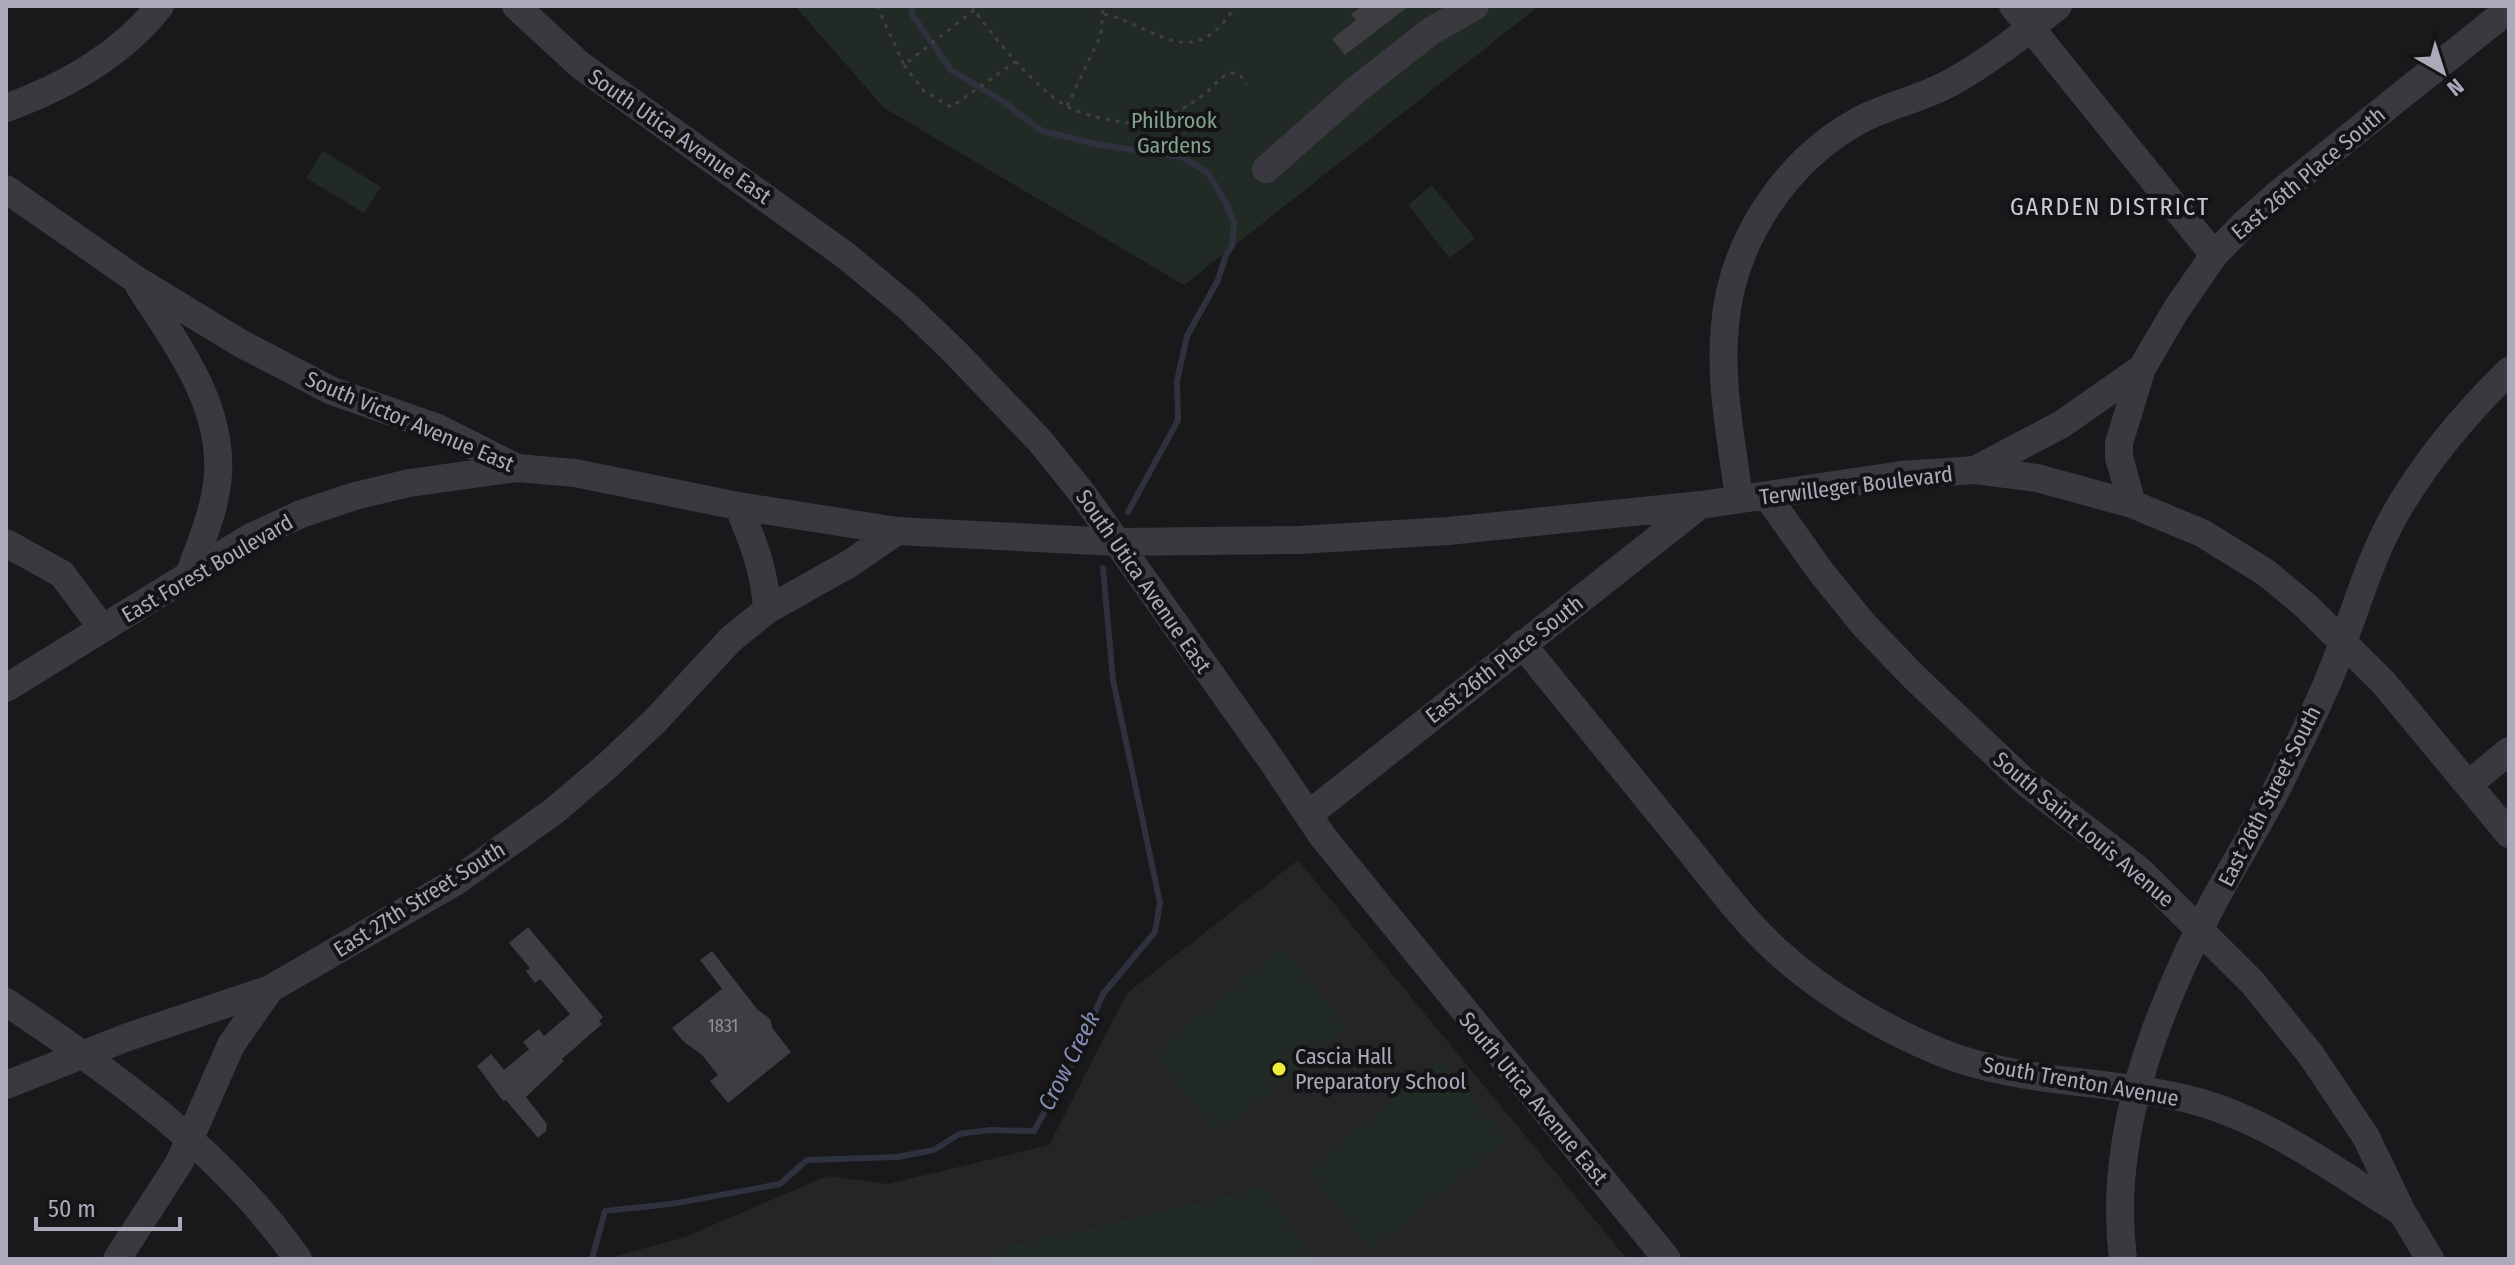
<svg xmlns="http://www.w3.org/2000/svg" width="2515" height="1265" viewBox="0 0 2515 1265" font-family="'Fira Sans Condensed',sans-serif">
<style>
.built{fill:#252427}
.green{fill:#222a25}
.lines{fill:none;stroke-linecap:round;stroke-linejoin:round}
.stream{stroke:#2e323e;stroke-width:6}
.building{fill:#3e3d42}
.path{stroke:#3f3f46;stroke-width:3;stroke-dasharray:4 6;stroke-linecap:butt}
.minor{stroke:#3a393f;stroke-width:28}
.poi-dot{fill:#f1ee39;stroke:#141315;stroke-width:3}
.labels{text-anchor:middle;stroke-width:8;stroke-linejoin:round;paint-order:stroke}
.number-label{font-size:18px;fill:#908f9c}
.park-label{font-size:22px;fill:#82a48f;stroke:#141315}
.street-label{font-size:22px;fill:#abaaba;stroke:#141315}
.poi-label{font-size:22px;fill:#abaaba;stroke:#141315;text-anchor:start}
.neighbourhood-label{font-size:24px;letter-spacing:2px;fill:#cccbd6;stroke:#141315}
.water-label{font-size:24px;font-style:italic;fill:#828db4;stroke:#141315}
</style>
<rect width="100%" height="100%" fill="#19181a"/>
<!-- built -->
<path class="built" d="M1298 860 1627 1259H618L616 1256 685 1237 827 1176 888 1184 1049 1145 1127 993Z"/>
<!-- green -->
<path class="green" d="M795 6H1539L1184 285 884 108Z
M323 151 381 187 364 213 306 178Z
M1432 185 1475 238 1450 258 1408 205Z
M1283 947 1349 1027 1218 1134 1152 1053Z
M1441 1059 1507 1140 1372 1250 1306 1170Z
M1265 1187 1314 1259H988L993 1250Z"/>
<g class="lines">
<!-- stream -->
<path class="stream" d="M911 6 913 16 951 70 1004 102 1042 131 1100 145 1183 157 1208 173 1226 203 1234 223 1232 246 1226 255 1218 280 1187 336 1177 381 1178 420 1128 512
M592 1259 605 1211 671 1204 780 1184 807 1160 897 1157 934 1150 959 1134 990 1130 1034 1131 1077 1054 1103 994 1155 932 1160 903 1113 680 1103 568"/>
</g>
<!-- building -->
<path class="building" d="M1362 6H1409L1345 55 1332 39 1356 20 1351 14Z
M528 927 603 1017 599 1021 602 1024 562 1059 564 1061 526 1097 547 1124 546 1131 538 1138 506 1100 503 1101 477 1066 491 1054 504 1070 529 1049 523 1042 539 1029 544 1036 570 1014 540 979 535 983 526 971 530 968 509 943Z
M712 951 757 1009 770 1019 773 1029 791 1052 728 1103 710 1081 718 1075 702 1055 684 1042 672 1028 722 989 700 960Z"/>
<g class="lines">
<!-- path -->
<path class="path" d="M877 6 904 65 974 10
M972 6C990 34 1040 94 1070 108 1090 117 1114 122 1136 123 1162 123 1188 107 1208 91 1215 85 1223 73 1233 73 1240 73 1243 79 1247 84
M1104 14C1162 29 1191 74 1236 6
M904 65 924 91 951 107 1015 62
M1067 106 1101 35 1103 6"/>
<!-- minor -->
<path class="minor" d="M516 6 580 65 845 255 908 307 954 351 1040 441 1082 493 1117 542 1272 761 1323 837 1667 1259
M2013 6 2214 255
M6 108C64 87 121 55 160 6
M1266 169 1357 89 1431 31 1475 6
M6 189 135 279 240 343 332 391 438 428 517 468 575 473 738 506 897 531 1117 542 1299 540 1448 531 1701 505 1901 475 1975 470 2037 478 2132 504 2202 533 2265 572 2305 605 2383 682 2509 834
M138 284C175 343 222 401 218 474 216 508 201 542 189 575
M1975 470 2062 424 2142 368
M1767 496 1821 572 1864 625 1914 677 2024 781 2139 870 2252 982 2311 1055 2366 1137 2402 1212 2430 1259
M1739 499C1732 442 1719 383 1725 325 1732 241 1786 160 1860 120 1888 105 1921 99 1950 83 1989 62 2023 34 2058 6
M2132 504 2119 457V443L2142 368 2176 310 2214 255 2245 223 2278 194 2509 9
M738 506C753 541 765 572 767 610
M6 543 62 574 102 628
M1522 644C1574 708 1626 772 1678 836 1710 875 1740 917 1777 951 1823 993 1882 1028 1940 1052 2021 1085 2111 1079 2195 1101 2270 1121 2336 1172 2402 1212
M6 688 251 537 301 514 355 496 409 483 517 468
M2469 784 2509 751
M1308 815 1700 505
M6 1002C114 1074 223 1152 298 1259
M6 1085 125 1038 270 989 455 882 554 811 608 765 655 721 731 639 767 610 849 564 897 531
M117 1259 179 1163 231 1045 270 989
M2123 1259C2107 1135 2157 1009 2214 901 2238 856 2266 814 2287 768 2301 739 2316 710 2328 681 2351 627 2365 569 2393 518 2424 462 2464 415 2509 371"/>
</g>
<!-- markers -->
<circle class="poi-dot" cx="1279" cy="1069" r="8"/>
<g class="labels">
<!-- number labels -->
<g class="number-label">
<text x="723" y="1032">1831</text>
</g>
<!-- park labels -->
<g class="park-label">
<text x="1174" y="128">Philbrook<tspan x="1174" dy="25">Gardens</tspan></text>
</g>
<!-- street labels -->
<g class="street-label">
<text transform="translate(680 136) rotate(35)" y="8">South Utica Avenue East</text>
<text transform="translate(2308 173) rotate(-40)" y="8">East 26th Place South</text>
<text transform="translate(410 421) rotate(23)" y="8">South Victor Avenue East</text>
<text transform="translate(1856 485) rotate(-7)" y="8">Terwilleger Boulevard</text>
<text transform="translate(207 568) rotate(-30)" y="8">East Forest Boulevard</text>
<text transform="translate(1144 581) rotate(55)" y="8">South Utica Avenue East</text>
<text transform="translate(1504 659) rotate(-38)" y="8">East 26th Place South</text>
<text transform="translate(2269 796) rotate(-63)" y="8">East 26th Street South</text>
<text transform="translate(2084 829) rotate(40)" y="8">South Saint Louis Avenue</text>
<text transform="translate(419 899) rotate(-32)" y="8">East 27th Street South</text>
<text transform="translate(2081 1081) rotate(10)" y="8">South Trenton Avenue</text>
<text transform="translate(1534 1098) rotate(50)" y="8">South Utica Avenue East</text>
</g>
<!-- poi labels -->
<g class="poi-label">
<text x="1295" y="1064">Cascia Hall<tspan x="1295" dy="25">Preparatory School</tspan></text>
</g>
<!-- neighbourhood labels -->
<g class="neighbourhood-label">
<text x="2110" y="215">GARDEN DISTRICT</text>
</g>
<!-- water labels -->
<g class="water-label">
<text transform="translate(1069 1061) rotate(-63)" y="8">Crow Creek</text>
</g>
</g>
<!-- border -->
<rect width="2515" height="1265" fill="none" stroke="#abaaba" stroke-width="16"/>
<!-- north arrow -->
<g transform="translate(2443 72) rotate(141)" stroke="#141315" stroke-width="6" paint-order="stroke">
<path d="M0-6L14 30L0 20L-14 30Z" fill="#abaaba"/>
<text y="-12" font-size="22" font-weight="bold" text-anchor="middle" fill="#abaaba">N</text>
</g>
<!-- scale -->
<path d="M36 1217v12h144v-12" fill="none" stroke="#abaaba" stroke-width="4"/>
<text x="48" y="1217" font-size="24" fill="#abaaba" stroke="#141315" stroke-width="6" paint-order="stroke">50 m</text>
</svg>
